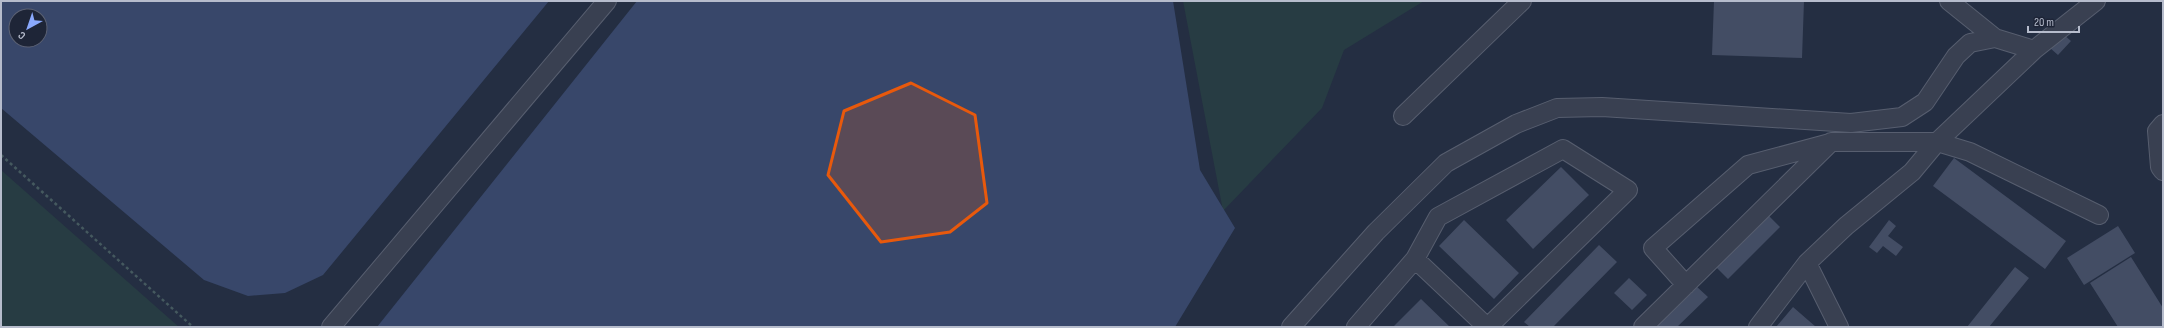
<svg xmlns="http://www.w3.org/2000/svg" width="2164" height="328" viewBox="0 0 2164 328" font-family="'Sofia Sans Condensed',sans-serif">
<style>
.green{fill:#273c43}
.water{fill:#38476a;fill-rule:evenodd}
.building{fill:#434d64}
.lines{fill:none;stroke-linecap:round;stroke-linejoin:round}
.minor-casing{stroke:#575e6f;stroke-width:20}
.path{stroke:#45595f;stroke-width:2.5;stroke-dasharray:3 3;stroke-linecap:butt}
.minor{stroke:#394051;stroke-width:18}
.marked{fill:#e8590c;fill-opacity:0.2;stroke:#e8590c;stroke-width:3;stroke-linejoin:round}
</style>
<rect width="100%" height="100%" fill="#242e42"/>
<!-- green -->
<path class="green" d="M1183 1H1424L1344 50 1322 108 1223 211Z
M1 170 179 327H1Z"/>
<!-- water -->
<path class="water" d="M1 1H549L323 275 285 293 248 296 204 280 1 108ZM16 16H40V40H16Z
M637 1H1173L1200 170 1235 228 1175 327H377Z"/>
<!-- building -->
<path class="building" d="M1714 1H1804L1802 58 1712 55Z
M2063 34 2071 41 2058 55 2050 48Z
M1954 158 2066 241 2045 269 1933 186Z
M1561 167 1589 195 1533 249 1506 220Z
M1769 216 1780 227 1728 279 1716 267Z
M1464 220 1519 273 1494 299 1439 246Z
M1889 220 1896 226 1888 236 1903 247 1896 256 1883 246 1877 253 1869 247Z
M2118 226 2135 253 2084 285 2067 258Z
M1599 245 1617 262 1553 327H1530L1524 322Z
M2131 257 2163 308V327H2118L2090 283Z
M2015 267 2029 278 1989 327H1967Z
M1629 278 1647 295 1632 310 1614 293Z
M1696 286 1708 297 1677 327H1654Z
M1421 299 1450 327H1393Z
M1793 307 1816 327H1776Z"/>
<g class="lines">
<!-- minor casing -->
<g class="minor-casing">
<path id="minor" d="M1949 1 1995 38 2034 50
M1403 116 1522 1
M2163 124 2157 131 2160 167 2163 171
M1415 259 1487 327
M1807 263 1839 327
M1686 285 1653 248 1748 165 1830 143
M331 327 607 1
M1291 327 1376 232 1446 163 1516 124 1557 108 1602 107 1851 123 1902 117 1925 102 1956 56 1970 43 1995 38
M1356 327 1415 259 1438 217 1563 149 1628 190 1488 327
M1643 327 1831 142H1937L1970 152 2099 215
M1758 327 1807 263 1846 226 1912 172 1937 142 2034 50 2096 1"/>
</g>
<!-- path -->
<path class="path" d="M1 155 193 327"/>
<!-- minor -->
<use href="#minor" class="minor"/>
</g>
<!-- marked area -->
<path class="marked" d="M911 83 975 115 987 203 950 232 881 242 828 175 844 111Z"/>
<!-- border -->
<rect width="2164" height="328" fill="none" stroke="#b6bccc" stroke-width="4"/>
<!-- north arrow -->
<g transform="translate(28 28) rotate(220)"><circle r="19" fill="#1e2537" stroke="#5b6173"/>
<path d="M0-3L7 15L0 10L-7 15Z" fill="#8aa9fd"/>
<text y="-6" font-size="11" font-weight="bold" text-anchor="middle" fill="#b6bccc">С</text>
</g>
<!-- scale -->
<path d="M2028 26v6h51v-6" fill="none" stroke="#b6bccc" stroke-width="2"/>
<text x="2034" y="26" font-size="12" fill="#b6bccc" stroke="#1e2537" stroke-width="3" paint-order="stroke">20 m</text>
</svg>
